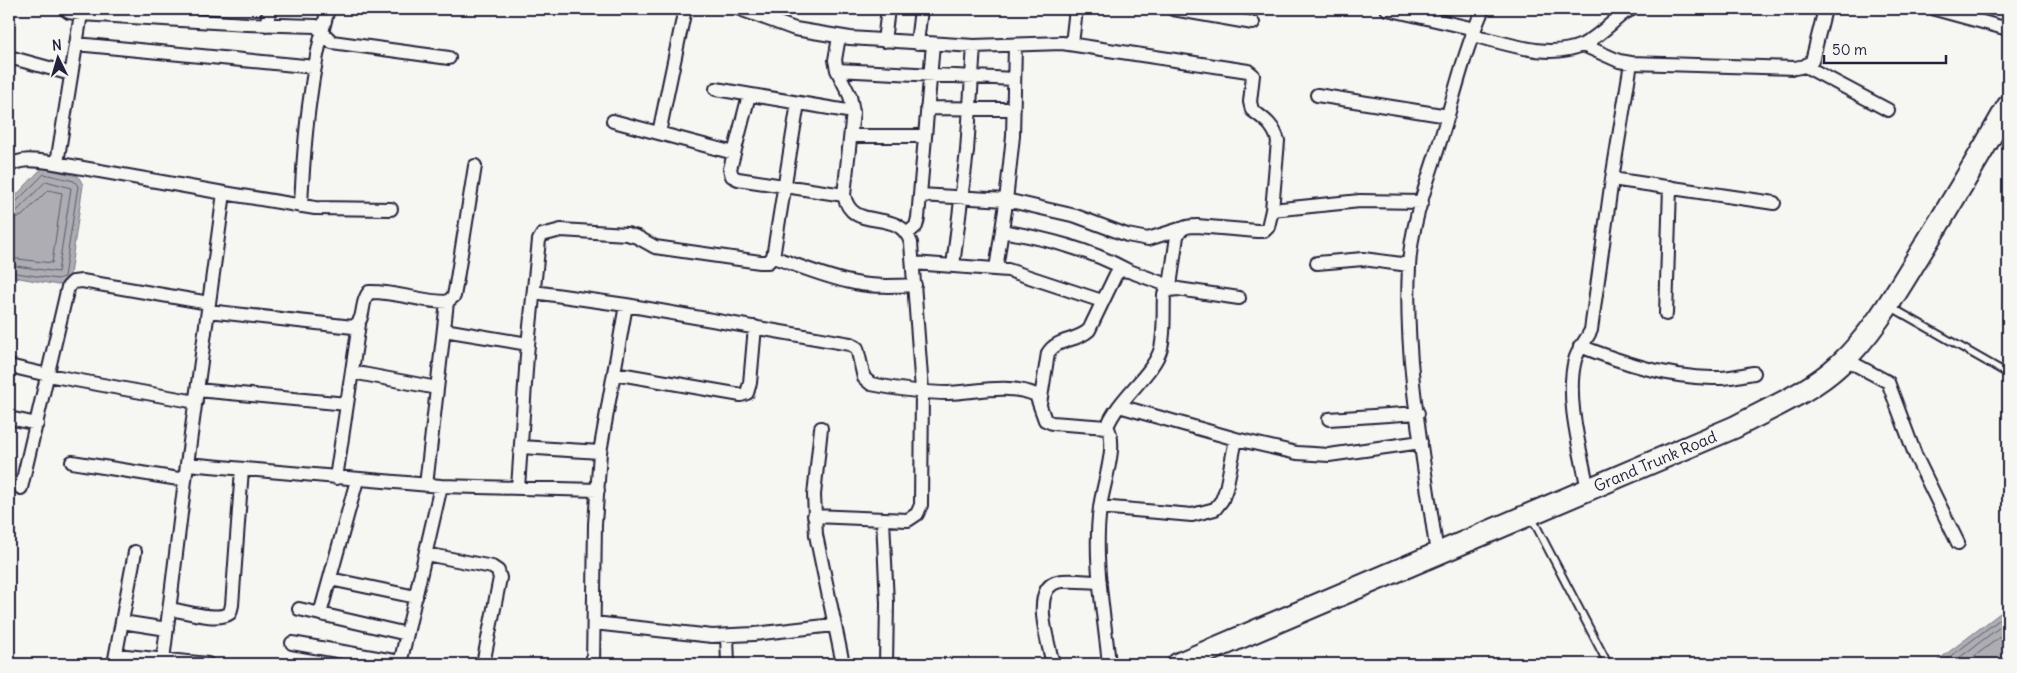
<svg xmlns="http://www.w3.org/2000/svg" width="2017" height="673" viewBox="0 0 2017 673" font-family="Delius,sans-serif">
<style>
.water{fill:#adadb3;stroke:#757583}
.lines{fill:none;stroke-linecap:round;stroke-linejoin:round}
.shore{stroke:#5a5a6b;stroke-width:1}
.service-casing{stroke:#22223b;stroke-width:10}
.minor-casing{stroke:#22223b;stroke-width:16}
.primary-casing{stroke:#22223b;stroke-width:25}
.service{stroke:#f6f6f2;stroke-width:6}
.minor{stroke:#f6f6f2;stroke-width:12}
.primary{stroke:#f6f6f2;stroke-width:21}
.labels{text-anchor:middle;stroke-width:4;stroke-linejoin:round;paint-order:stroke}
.street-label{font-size:16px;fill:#22223b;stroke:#f6f6f2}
</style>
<rect width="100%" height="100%" fill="#f6f6f2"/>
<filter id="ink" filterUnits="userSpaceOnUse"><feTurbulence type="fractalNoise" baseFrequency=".02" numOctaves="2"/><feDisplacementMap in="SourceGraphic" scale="10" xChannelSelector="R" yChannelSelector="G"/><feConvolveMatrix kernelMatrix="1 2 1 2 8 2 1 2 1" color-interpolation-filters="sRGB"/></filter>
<g filter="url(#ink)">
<!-- water -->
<path class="water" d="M42 168 78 176 83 185 69 281 58 285 9 276V203Z
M2008 607V664H1933Z"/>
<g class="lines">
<!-- shore -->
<path class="shore" d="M9 206 14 204 44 174 74 181 78 186 64 277 57 279 9 272
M9 212 18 210 46 181 71 188 58 272 9 265
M9 220 22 216 48 190 62 193 52 263 9 258
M1941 664 2008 613
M1951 664 2008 621
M1964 664 2008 631"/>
<!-- service casing -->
<g class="service-casing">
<path id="service" d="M1891 307 2003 371
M1532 518 1608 664"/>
</g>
<!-- minor casing -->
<g class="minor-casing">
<path id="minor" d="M65 9 69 12 81 14 247 24 316 26 332 42 449 58
M740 9 795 29 850 38 974 46 1062 43 1248 71 1253 75 1250 102 1252 110C1264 119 1274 125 1278 141L1272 210 1268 227 1264 231H1257L1197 226C1187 226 1181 227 1177 236L1170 286
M1173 9 1253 23
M1387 9 1475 29
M1935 9 2008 29
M266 25 270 9
M1472 35C1506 43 1548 60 1582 45 1597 38 1611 23 1624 13L1632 9
M884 41 888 9
M917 43 921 9
M76 44 315 67
M1072 44 1076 9
M1583 45 1619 61 1631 63 1795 68 1805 66 1812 61 1825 9
M9 57 71 74
M1805 66 1888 110
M837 70 1014 79
M716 89 853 112
M749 95 730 169 732 176 738 179 844 195
M1317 95 1448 116
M927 108 1014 109
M613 121 734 153
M659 133 685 9
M851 136H925
M57 163 81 14
M9 166C21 158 35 160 49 162L224 193 315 208 391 209
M1612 179 1774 203
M920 195 1006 200 1076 216 1127 235 1148 239 1180 229
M301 206C304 140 310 73 328 9
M1272 210 1360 201 1422 202
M1002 231C1047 239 1089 249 1129 271
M908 233 916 226 918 218 933 44
M773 257C800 266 827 278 855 283 875 287 895 286 915 285
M913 263 1008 270 1102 301
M1317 263 1363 259 1409 265
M953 266 967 151 974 46
M996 269 1005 210 1013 136 1015 45
M534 292 626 305 850 344 857 348 864 378 871 384C892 388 927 393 948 393 977 392 1008 383 1036 395L1045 420 1052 423 1107 427C1119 444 1102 487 1100 508 1093 560 1104 613 1109 664
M208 311 353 327C367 319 359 304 369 292 395 291 421 302 447 302L454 296 456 285 475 166
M1666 314 1670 187
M444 330 528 344
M1580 346C1623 363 1666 377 1712 378 1726 379 1740 375 1754 373
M1845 359 1888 382 1916 457 1958 543
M9 366 48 375 196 402
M352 372 437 388
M614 373 741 395 747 393 750 383 755 327
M197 390 347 404
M1040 404 1048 353C1057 338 1076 342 1089 330L1116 274 1121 270 1129 271 1178 289
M1119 406 1236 439 1297 453 1329 455 1421 442
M9 418 37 424
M1329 419 1418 413
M1107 427C1118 398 1154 374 1161 348 1165 331 1163 312 1164 294L1169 290 1178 289 1239 298
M821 428 814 495 816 535 843 664
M521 447 600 452
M72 462 185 480
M187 464 441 486 598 490
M336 478 359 324
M426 485 447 302
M21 488 68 287 73 282 82 281 209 303
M518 488 527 355 539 240 542 235 561 230 627 234 637 237 655 247 760 262H768L773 257 798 103
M1588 490C1581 452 1565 398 1575 360 1578 349 1586 341 1591 330L1612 179 1631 63
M1100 507 1192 515 1215 509 1222 500 1226 489 1236 439
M814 516 908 520 917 514 921 505 922 390 911 243C899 205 852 235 844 195L853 112 850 96 837 70 835 60 839 37
M883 520 887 603 886 664
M426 554 492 567 498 571 500 578 483 664
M1437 554C1424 460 1404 363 1409 267 1411 222 1429 178 1442 135 1455 93 1465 49 1483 9
M330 579 416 597
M170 609C184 611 218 622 230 613L232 605 242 469
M299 609 407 634
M320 614 357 480
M122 622 167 629
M594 623 712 636 754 634 834 625
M727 636 728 664
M292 643 400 662
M116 655 208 664
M163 660 187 464 224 193
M114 664 135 552
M400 664 441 486
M593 664 595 524 600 452 626 305
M1053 664C1049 645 1030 590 1057 582 1069 579 1087 582 1100 582"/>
</g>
<!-- primary casing -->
<g class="primary-casing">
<path id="primary" d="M1178 664 1735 427C1770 408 1810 392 1839 365 1873 334 1897 291 1921 252 1951 204 1980 155 2008 106"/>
</g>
<!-- service -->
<use href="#service" class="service"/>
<!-- minor -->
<use href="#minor" class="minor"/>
<!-- primary -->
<use href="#primary" class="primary"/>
</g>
</g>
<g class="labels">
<!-- street labels -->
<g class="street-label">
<text transform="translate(1655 461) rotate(-23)" y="6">Grand Trunk Road</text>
</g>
</g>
<!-- margin -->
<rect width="2017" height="673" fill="none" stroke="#f6f6f2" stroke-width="30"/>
<rect x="15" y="15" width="1987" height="643" fill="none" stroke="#22223b" stroke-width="2" filter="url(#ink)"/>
<!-- north arrow -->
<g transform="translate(58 58) rotate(355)" stroke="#f6f6f2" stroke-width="4" paint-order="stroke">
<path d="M0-4L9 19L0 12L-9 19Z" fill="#22223b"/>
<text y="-8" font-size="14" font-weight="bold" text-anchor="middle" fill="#22223b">N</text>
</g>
<!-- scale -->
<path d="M1824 55v8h122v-8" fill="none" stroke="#22223b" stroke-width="2.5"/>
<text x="1832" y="55" font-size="15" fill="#22223b" stroke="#f6f6f2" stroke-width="4" paint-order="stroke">50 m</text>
</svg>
